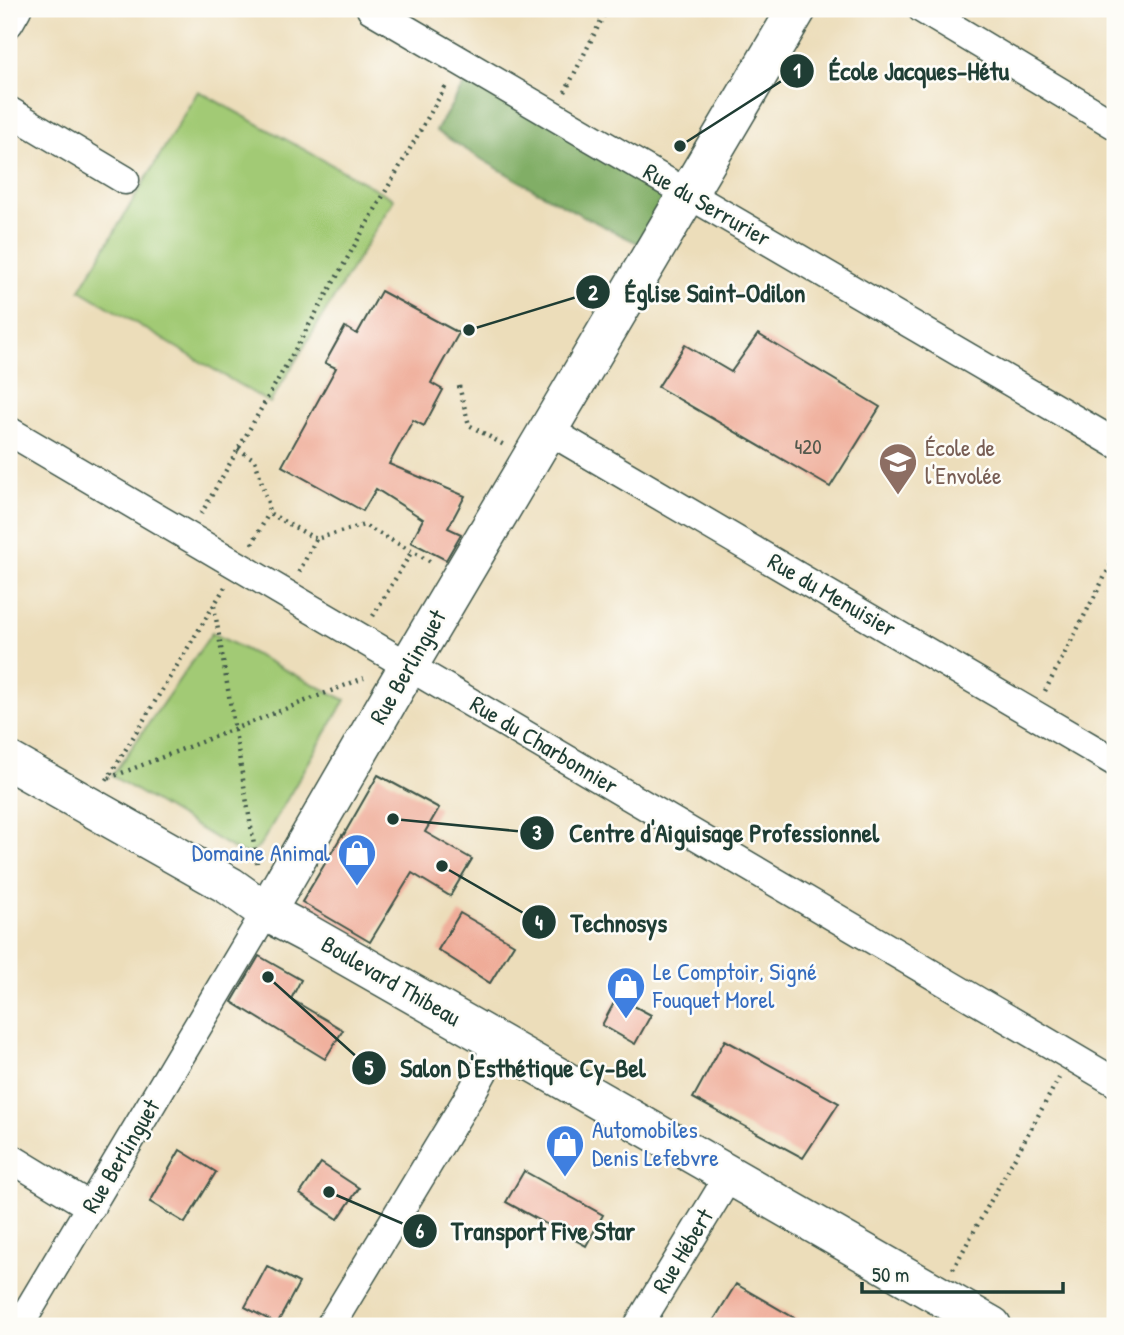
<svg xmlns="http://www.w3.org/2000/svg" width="1124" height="1335" viewBox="0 0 1124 1335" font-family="'Patrick Hand',sans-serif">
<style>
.green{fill:#a2ca75;stroke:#608454;stroke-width:2}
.forest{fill:#81ae66;stroke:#50764d;stroke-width:2}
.building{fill:#efac98}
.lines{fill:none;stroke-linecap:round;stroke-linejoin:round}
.street-casing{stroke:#3e5548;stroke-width:31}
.secondary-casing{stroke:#3e5548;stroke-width:41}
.primary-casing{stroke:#3e5548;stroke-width:41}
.path{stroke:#3e5548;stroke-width:4.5;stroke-dasharray:2 5;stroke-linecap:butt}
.street{stroke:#fff;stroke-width:28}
.secondary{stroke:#fff;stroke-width:38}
.primary{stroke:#fff;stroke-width:38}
.labels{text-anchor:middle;stroke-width:5;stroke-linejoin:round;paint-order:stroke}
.number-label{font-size:21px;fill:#53594d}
.street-label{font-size:24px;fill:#1f3d34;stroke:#fdfcf7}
.education-label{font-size:24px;fill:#785e54;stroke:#fdfcf7;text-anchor:start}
.shop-label{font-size:24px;fill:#366cbe;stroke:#fdfcf7;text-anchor:start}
.leader{fill:none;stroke:#1f3d34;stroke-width:2.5}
.callout-dot{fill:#1f3d34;stroke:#fdfcf7;stroke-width:2.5}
.mark-label{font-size:21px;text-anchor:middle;font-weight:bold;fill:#fff}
.callout-label{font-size:26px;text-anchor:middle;font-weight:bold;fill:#1f3d34;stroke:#fdfcf7;stroke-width:5;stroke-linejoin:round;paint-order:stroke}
</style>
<rect width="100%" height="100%" fill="#fdfcf7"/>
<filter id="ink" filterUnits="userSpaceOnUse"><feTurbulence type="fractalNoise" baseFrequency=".0143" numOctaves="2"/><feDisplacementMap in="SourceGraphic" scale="14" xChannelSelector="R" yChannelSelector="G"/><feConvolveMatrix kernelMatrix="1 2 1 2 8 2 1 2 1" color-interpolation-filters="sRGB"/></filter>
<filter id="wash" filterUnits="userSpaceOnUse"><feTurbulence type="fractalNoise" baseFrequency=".00686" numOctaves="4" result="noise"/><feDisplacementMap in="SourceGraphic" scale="28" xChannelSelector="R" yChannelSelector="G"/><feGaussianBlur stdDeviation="1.57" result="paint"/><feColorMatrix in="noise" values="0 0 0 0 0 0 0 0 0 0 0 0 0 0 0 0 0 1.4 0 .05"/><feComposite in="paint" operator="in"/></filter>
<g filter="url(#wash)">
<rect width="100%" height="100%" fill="#ecddba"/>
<!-- green -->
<path class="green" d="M198 91 394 199 270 403 80 290Z
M212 633 345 700 261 844C255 852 249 855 239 852L112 776Z"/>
<!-- forest -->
<path class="forest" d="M472 71 698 208 668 257C588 221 510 178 436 131Z"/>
<g id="blocks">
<!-- building -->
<path class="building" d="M381 291 459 333 431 383 443 390 424 426 413 420 389 464 465 496 448 528 461 534 446 560 411 542 423 519 376 489 363 511 282 466 336 368 325 363 345 327 357 334Z
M758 334 880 407 830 487 658 387 685 345 731 372Z
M378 775 439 808 425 832 472 859 450 896 412 873 370 942 302 902 342 835 343 836Z
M460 913 514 944 490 983 438 950Z
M259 956 301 980 291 999 343 1030 325 1059 232 1002Z
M617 997 651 1015 635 1044 602 1025Z
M725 1040 839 1103 803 1158 693 1098Z
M180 1150 216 1172 185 1223 150 1202Z
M321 1163 359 1188 338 1219 300 1194Z
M524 1171 603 1215 586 1246 506 1202Z
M267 1266 299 1283 277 1324 245 1307Z
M736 1284 808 1326H710Z"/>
</g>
</g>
<g filter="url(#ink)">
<use href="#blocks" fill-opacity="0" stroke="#3e5548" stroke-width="2"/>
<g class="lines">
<!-- street casing -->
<g class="street-casing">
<path id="street" d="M371 9 1115 443
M922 9 1115 125
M9 23 17 9
M9 111 125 180
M548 430 1115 762
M9 431 1115 1082
M9 1157 91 1207
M19 1326 266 912
M330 1326 473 1090 499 1043
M638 1326 729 1176"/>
</g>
<!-- secondary casing -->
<g class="secondary-casing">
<path id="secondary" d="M266 912 409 665 797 9"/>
</g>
<!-- primary casing -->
<g class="primary-casing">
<path id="primary" d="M9 761 230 886 266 912 306 933 499 1043 992 1326"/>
</g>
<!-- path -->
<path class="path" d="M565 92 607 9
M459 386 469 425 504 445
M238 449 255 460 268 503 269 513 316 539 364 525 433 563
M201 514 447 84
M252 544 269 513
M299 572 316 539
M214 606 257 863
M373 616 412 551
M1045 691 1115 557
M109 778 364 678
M107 780 225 587
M953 1269 1059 1078"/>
<!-- street -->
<use href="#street" class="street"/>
<!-- secondary -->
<use href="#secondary" class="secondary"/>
<!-- primary -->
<use href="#primary" class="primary"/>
</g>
</g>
<!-- icons -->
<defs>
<g id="school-pin" transform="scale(2.0125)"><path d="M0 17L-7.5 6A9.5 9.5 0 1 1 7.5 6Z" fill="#8d6e63" stroke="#fdfcf7"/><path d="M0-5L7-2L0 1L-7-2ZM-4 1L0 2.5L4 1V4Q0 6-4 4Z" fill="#fff"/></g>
<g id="shop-pin" transform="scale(2.0125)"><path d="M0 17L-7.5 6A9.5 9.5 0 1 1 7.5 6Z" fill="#3f7fe0" stroke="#fdfcf7"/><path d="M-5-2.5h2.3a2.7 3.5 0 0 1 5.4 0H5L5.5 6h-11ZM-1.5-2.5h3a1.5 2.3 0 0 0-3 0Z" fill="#fff"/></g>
</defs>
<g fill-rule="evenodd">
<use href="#school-pin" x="898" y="462"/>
<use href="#shop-pin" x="357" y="853"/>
<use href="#shop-pin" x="626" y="986"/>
<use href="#shop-pin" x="565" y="1144"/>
</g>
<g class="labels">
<!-- number labels -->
<g class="number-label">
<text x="808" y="454">420</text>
</g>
<!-- street labels -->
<g class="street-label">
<text transform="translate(707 205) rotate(30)" y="8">Rue du Serrurier</text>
<text transform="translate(832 595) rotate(30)" y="8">Rue du Menuisier</text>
<text transform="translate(408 667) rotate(-60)" y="8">Rue Berlinguet</text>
<text transform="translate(544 745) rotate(31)" y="8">Rue du Charbonnier</text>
<text transform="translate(391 981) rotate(30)" y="8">Boulevard Thibeau</text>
<text transform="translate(121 1156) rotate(-59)" y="8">Rue Berlinguet</text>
<text transform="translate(683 1251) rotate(-59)" y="8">Rue Hébert</text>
</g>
<!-- education labels -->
<g class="education-label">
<text x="925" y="456">École de<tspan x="925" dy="28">l'Envolée</tspan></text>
</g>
<!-- shop labels -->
<g class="shop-label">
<text x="330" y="861" text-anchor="end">Domaine Animal</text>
<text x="653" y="980">Le Comptoir, Signé<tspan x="653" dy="28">Fouquet Morel</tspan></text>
<text x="592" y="1138">Automobiles<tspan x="592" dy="28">Denis Lefebvre</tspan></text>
</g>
</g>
<!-- callouts -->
<path class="leader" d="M680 146L797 71M469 330L593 292M393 819L537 833M442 866L539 922M268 977L369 1068M329 1192L420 1231"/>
<g class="callout-dot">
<circle cx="680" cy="146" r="7"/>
<circle cx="469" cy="330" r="7"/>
<circle cx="393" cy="819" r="7"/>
<circle cx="442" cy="866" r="7"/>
<circle cx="268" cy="977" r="7"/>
<circle cx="329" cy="1192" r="7"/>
<circle cx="797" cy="71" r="18"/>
<circle cx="593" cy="292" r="18"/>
<circle cx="537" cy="833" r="18"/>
<circle cx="539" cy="922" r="18"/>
<circle cx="369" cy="1068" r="18"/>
<circle cx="420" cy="1231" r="18"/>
</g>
<g class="mark-label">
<text x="797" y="78">1</text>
<text x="593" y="300">2</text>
<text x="537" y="840">3</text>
<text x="539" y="930">4</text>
<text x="369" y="1075">5</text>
<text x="420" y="1238">6</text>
</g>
<g class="callout-label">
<text x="919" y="80">École Jacques-Hétu</text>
<text x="715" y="302">Église Saint-Odilon</text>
<text x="724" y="842">Centre d'Aiguisage Professionnel</text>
<text x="619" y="932">Technosys</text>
<text x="523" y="1077">Salon D'Esthétique Cy-Bel</text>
<text x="543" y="1240">Transport Five Star</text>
</g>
<!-- margin -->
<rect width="1124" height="1335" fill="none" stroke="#fdfcf7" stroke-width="35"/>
<!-- scale -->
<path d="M862 1282v10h201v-10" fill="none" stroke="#1f3d34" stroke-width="3.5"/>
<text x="872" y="1282" font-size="21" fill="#1f3d34" stroke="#fdfcf7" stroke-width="5" paint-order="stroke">50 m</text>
</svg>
